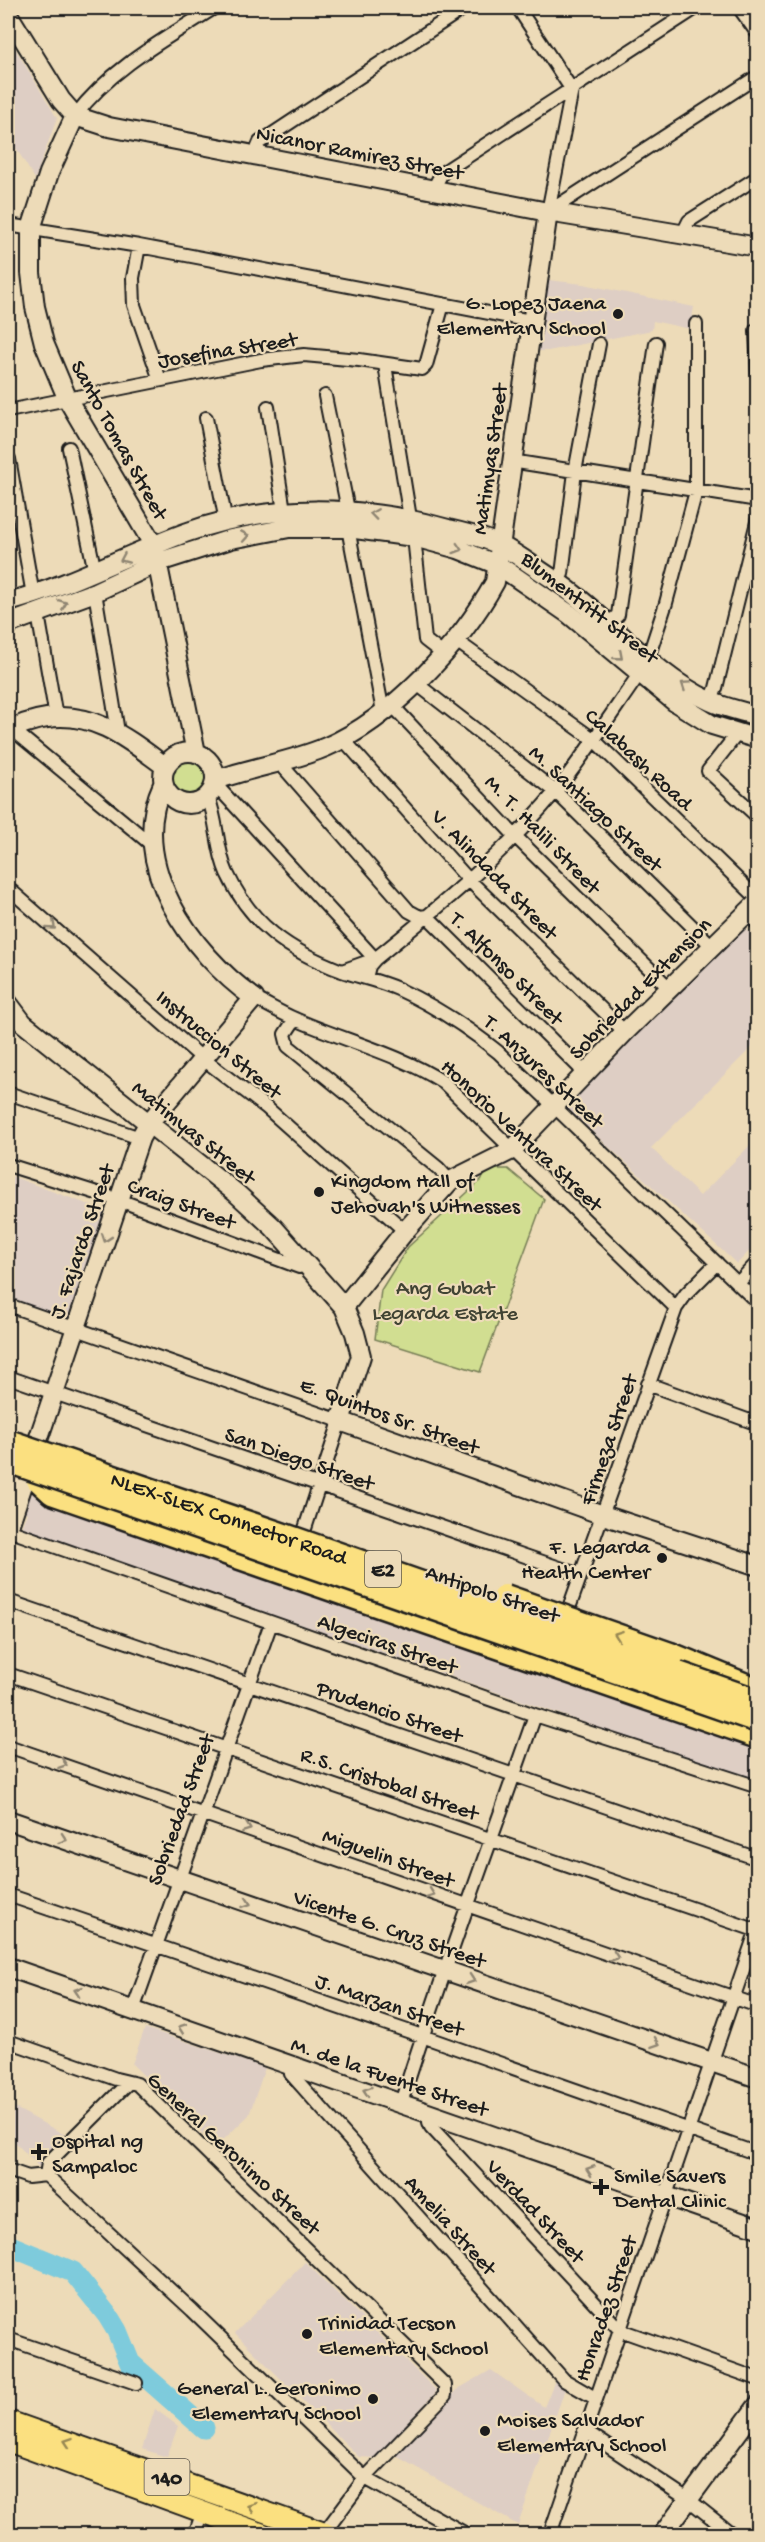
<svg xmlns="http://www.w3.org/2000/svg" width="765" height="2542" viewBox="0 0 765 2542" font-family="'Gochi Hand',sans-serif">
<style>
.built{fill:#decec4}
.green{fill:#d1de91;stroke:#767d56;stroke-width:1.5}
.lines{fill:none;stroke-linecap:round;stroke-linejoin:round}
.river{stroke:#7ecbdc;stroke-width:21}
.street-casing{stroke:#1c1c1c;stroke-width:16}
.secondary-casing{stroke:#1c1c1c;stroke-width:22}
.primary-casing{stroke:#1c1c1c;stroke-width:24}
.highway-casing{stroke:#1c1c1c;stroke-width:27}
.street{stroke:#eddbb8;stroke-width:12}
.secondary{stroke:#eddbb8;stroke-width:18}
.primary{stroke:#fbe080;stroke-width:20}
.highway{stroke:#fbe080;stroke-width:22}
.highway-bridge-casing{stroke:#1c1c1c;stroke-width:27;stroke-linecap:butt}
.highway-bridge{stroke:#fbe080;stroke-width:22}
.oneway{stroke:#8f8572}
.oneway2{stroke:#978853}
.poi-dot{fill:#1c1c1c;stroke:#eddbb8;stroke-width:2}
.labels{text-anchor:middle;stroke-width:4.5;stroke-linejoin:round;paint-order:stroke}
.shield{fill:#eddbb8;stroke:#5b554b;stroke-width:1.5}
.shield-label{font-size:21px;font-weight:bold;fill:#1c1c1c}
.street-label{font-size:22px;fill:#1c1c1c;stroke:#eddbb8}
.poi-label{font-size:22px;fill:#1c1c1c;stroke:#eddbb8;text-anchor:start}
.park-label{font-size:22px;fill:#404333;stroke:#eddbb8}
</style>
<rect width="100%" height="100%" fill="#eddbb8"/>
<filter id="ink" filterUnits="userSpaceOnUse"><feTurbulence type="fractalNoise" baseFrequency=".0167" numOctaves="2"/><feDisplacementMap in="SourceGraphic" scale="12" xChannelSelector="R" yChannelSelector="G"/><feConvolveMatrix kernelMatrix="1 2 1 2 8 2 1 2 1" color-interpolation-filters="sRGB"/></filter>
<g filter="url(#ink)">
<!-- built -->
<path class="built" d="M8 37 57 118 35 179 8 135Z
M548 280 583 284 694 307 690 329 653 321 652 330 548 351H538Z
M744 926 757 940V1042L651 1148 700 1196 757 1138V1243L737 1264 564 1106Z
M8 1175 106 1211 68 1318 8 1297Z
M8 1479 757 1738V1782L21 1528 27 1513 8 1506Z
M145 2028 265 2068 249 2115 216 2147 132 2064Z
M8 2104 67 2136 40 2168 8 2135Z
M305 2262 437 2391 375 2458 359 2457 235 2333Z
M491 2370 544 2407 555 2380 566 2386 518 2525 396 2456 458 2389Z
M155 2409 178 2426 167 2457 142 2449Z"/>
<!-- green -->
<path class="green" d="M170 778a19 19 0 1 1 38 0a19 19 0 1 1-38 0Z
M489 1169H508L544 1199 480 1372 375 1339 381 1290 408 1247 481 1180Z"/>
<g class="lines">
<!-- river -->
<path class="river" d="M8 2245 73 2272 108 2316 117 2331 130 2363 204 2428"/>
<!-- street casing -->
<g class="street-casing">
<path id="street" d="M518 8 572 90 548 212
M75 116C111 68 165 39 214 8
M254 156 260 142 268 137 464 8
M433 189 442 173 696 8
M548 212 758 76
M8 225 139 246 531 321
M682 235 689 221 758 177
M139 246 133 278 134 305 160 380
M756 330 758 373
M385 365 410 518
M325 396 348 510
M268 407 284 511
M8 411 261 360 304 355 359 360 422 369 426 365 443 304
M206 418 226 522
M69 448 95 572
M9 459 33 595
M511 461 758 500
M348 528 383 712
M414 537 425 640 443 654
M556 582 562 574 575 472 599 344
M95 592 118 732
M38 614 56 717
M609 623 618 615 656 343
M455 640 593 739 758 899
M417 684 555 791 713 947
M711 701 716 688 758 518
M392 705 515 836 669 988
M12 729 152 845
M737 734 708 771 758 817
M343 739 468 879 625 1032
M279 762 409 911 420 917 427 916 586 1074
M216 785 375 959 342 971
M208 797C218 822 216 849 227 873 251 925 289 951 342 971 360 977 380 981 398 989 435 1006 467 1027 498 1052L758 1303
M8 888 202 1058 267 1108 405 1231
M747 913 758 924
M366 978 369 966 375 959C438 908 503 855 555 792 585 755 612 713 640 673L648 658 666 603 696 491V324
M254 998C268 1005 281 1013 295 1019 345 1041 397 1053 443 1082L676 1308
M295 1019 285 1034 288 1046 438 1168 450 1181
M8 1093 140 1138
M8 1165 119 1200 299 1267 307 1263
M738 1283 758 1262
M8 1305 340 1421 300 1544
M8 1377 580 1575
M648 1384 758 1424
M8 1530 535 1715 758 1787
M8 1601 758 1859
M564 1622 676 1308 686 1294 717 1263
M8 1674 758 1931
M8 1746 758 2006
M8 1895 422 2036 758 2154
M133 2010 271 1623
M8 2041 116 2079 137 2084 445 2385V2395L365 2478 324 2533
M290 2067 291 2074 564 2380 595 2398
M128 2083 48 2163 46 2175 192 2310 365 2478 466 2534
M401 2103C442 1972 490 1844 535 1715
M430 2114 429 2122 431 2127 620 2330 758 2379
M8 2170 28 2177 46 2175
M8 2339 136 2383
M584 2430 689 2500 732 2534
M195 2534 203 2512
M550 2534 758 1926"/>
</g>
<!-- secondary casing -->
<g class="secondary-casing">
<path id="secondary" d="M743 8 758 29
M8 14 61 100 75 116 109 127 548 212 758 247
M75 116 49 173 31 229V273L35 307 44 343 68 400 154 546 196 753
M8 602C70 586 125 555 185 533 269 502 362 505 448 529 465 533 483 537 500 545 518 554 535 568 553 579 607 615 651 674 710 701 725 708 742 711 758 716
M8 624 95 592 159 562 231 539 289 528H348L414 537 458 549 498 565 569 614 675 702 712 725 758 739
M8 732C20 724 33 720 47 718 95 711 129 740 166 767
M163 778a26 26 0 1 1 52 0a26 26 0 1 1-52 0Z
M216 780C252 767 291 762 326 747 392 719 461 644 495 582L548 212
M758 902 625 1032 512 1150 450 1181 405 1231 344 1307 355 1333 361 1356 340 1421 603 1515 758 1566
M8 1003 23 1023 236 1193 273 1227 344 1307
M8 1529 140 1138 148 1124 254 998C191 953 126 863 163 784
M8 1820 758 2078
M8 1967 758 2228
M663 2534 758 2405"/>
</g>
<!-- primary casing -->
<g class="primary-casing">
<path id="primary" d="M8 2421 327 2534
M8 2441 263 2534"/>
</g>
<!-- highway casing -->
<g class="highway-casing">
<path id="highway" d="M31 1460 38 1480 52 1493 758 1737
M673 1655 758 1690"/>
</g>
<!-- street -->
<use href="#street" class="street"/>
<!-- secondary -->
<use href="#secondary" class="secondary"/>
<!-- primary -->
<use href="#primary" class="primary"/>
<!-- highway -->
<use href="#highway" class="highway"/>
<!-- highway-bridge casing -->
<g class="highway-bridge-casing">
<g id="highway-bridge">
<path id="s1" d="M8 1441 296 1539 758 1701"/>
<path d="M8 1461 758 1721"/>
<path d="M505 1596 673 1655"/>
</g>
</g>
<!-- highway-bridge -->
<use href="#highway-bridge" class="highway-bridge"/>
</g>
<!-- one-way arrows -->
<defs><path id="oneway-chevron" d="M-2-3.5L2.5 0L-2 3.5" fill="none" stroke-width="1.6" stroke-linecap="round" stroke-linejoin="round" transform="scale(1.5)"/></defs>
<g class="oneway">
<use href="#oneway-chevron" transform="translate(374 514) rotate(-172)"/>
<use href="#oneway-chevron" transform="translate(245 536) rotate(-10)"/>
<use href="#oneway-chevron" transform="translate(458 549) rotate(18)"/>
<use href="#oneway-chevron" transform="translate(124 559) rotate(156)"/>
<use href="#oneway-chevron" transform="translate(63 604) rotate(-21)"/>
<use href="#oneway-chevron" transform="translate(619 656) rotate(41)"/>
<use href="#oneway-chevron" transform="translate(685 685) rotate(-146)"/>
<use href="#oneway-chevron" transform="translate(52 926) rotate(41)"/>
<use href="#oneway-chevron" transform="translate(106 1238) rotate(109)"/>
<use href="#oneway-chevron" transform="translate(63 1764) rotate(19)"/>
<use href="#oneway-chevron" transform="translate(247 1828) rotate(20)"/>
<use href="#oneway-chevron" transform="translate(63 1839) rotate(19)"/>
<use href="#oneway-chevron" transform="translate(431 1894) rotate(20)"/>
<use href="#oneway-chevron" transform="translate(247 1903) rotate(19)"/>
<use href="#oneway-chevron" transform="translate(615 1957) rotate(19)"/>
<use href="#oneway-chevron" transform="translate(471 1980) rotate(19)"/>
<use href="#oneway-chevron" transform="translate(78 1991) rotate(-161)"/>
<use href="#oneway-chevron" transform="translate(182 2028) rotate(-160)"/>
<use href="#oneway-chevron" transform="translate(656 2043) rotate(19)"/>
<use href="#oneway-chevron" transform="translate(367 2091) rotate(-161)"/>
<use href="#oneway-chevron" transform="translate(590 2170) rotate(-161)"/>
</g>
<g class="oneway2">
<use href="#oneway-chevron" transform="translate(618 1635) rotate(-160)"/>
<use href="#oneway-chevron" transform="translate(68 2442) rotate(-161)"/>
<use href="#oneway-chevron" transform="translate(252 2507) rotate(-161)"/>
</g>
</g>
<!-- markers -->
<g class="poi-dot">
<circle cx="618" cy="314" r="6"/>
<circle cx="319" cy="1192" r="6"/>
<circle cx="662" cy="1558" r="6"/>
<path d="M36 2143h6v6h6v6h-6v6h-6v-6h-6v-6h6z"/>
<path d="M598 2178h6v6h6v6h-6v6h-6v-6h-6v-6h6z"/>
<circle cx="307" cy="2334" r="6"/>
<circle cx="373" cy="2399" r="6"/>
<circle cx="485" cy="2431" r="6"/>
</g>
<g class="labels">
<!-- shield labels -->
<g class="shield">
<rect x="365" y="1551" width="36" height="36" rx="4.5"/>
<rect x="144.5" y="2459" width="45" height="36" rx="4.5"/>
</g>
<g class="shield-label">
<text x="383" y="1576">E2</text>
<text x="167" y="2484">140</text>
</g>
<!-- street labels -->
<g class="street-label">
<text transform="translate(360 151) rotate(11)" y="8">Nicanor Ramirez Street</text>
<text transform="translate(227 348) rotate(-9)" y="8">Josefina Street</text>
<text transform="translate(121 439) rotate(61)" y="8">Santo Tomas Street</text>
<text transform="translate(488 459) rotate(-82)" y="8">Matimyas Street</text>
<text transform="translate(591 606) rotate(38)" y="8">Blumentritt Street</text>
<text transform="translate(640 758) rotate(43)" y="8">Calabash Road</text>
<text transform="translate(597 807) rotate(43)" y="8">M. Santiago Street</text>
<text transform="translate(544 833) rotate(46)" y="8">M. T. Halili Street</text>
<text transform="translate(496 873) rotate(46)" y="8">V. Alindada Street</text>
<text transform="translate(508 967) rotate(45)" y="8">T. Alfonso Street</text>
<text transform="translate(639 987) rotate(-45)" y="8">Sobriedad Extension</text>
<text transform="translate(220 1043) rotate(40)" y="8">Instruccion Street</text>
<text transform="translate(545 1070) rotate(43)" y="8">T. Anzures Street</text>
<text transform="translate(195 1131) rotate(39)" y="8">Matimyas Street</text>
<text transform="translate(523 1134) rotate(43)" y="8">Honorio Ventura Street</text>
<text transform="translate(182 1202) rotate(20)" y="8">Craig Street</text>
<text transform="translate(80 1241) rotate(-71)" y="8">J. Fajardo Street</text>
<text transform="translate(390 1414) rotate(20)" y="8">E. Quintos Sr. Street</text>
<text transform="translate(607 1439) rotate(-71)" y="8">Firmeza Street</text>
<text transform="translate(300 1457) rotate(19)" y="8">San Diego Street</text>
<text dy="8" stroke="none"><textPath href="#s1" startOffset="234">NLEX-SLEX Connector Road</textPath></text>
<text transform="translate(493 1592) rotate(19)" y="8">Antipolo Street</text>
<text transform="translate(388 1642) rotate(19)" y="8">Algeciras Street</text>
<text transform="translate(390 1710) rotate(19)" y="8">Prudencio Street</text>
<text transform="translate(390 1782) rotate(19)" y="8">R.S. Cristobal Street</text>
<text transform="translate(179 1809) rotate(-70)" y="8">Sobriedad Street</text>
<text transform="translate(389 1856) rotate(20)" y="8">Miguelin Street</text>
<text transform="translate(390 1927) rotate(19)" y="8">Vicente G. Cruz Street</text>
<text transform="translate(390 2003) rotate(19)" y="8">J. Marzan Street</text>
<text transform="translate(390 2075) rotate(19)" y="8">M. de la Fuente Street</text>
<text transform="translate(235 2152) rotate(43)" y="8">General Geronimo Street</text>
<text transform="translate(537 2210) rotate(47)" y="8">Verdad Street</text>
<text transform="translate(452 2224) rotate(48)" y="8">Amelia Street</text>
<text transform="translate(604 2308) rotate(-71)" y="8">Honradez Street</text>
</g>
<!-- poi labels -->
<g class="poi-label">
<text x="606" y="309" text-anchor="end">G. Lopez Jaena<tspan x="606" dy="25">Elementary School</tspan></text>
<text x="331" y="1187">Kingdom Hall of<tspan x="331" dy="25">Jehovah's Witnesses</tspan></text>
<text x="650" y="1553" text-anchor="end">F. Legarda<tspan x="650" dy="25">Health Center</tspan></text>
<text x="52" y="2147">Ospital ng<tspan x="52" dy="25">Sampaloc</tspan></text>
<text x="614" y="2182">Smile Savers<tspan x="614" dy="25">Dental Clinic</tspan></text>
<text x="319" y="2329">Trinidad Tecson<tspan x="319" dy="25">Elementary School</tspan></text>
<text x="361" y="2394" text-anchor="end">General L. Geronimo<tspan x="361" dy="25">Elementary School</tspan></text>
<text x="497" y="2426">Moises Salvador<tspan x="497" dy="25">Elementary School</tspan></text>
</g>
<!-- park labels -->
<g class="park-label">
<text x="445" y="1294">Ang Gubat<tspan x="445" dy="25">Legarda Estate</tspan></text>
</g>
</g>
<!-- margin -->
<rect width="765" height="2542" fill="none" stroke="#eddbb8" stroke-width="30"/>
<rect x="15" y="15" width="735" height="2512" fill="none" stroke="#1c1c1c" stroke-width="2" filter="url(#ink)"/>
</svg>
